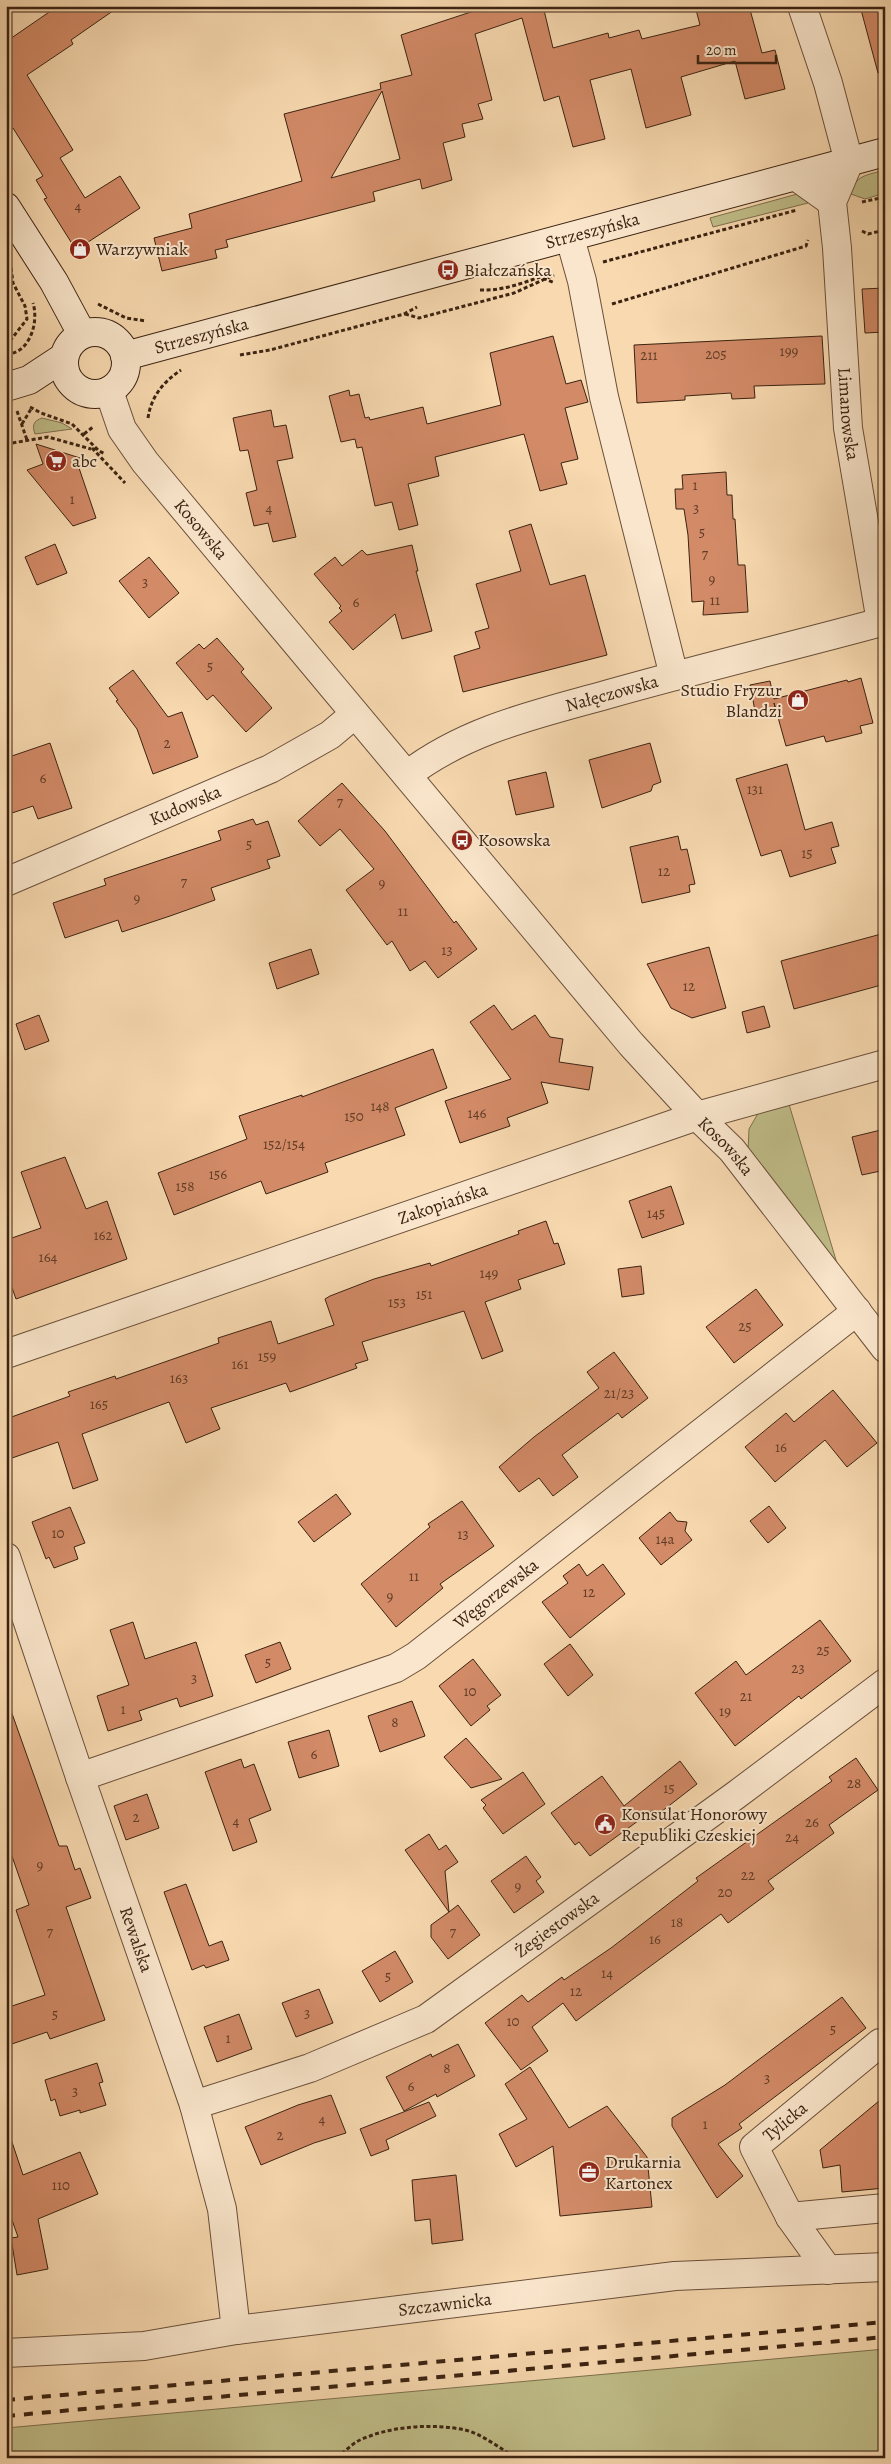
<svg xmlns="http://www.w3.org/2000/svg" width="891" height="2464" viewBox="0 0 891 2464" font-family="Alegreya,serif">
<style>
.green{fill:#c0be89;stroke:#7e704e}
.building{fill:#d28a67;stroke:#3b2312;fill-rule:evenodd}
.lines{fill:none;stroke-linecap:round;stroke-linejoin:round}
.street-casing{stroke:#6a503a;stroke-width:30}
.secondary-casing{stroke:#3b2312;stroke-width:30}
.path{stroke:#3b2312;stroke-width:3;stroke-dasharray:4 2.5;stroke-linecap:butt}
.street{stroke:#fae6cc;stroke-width:28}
.secondary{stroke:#fae6cc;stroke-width:28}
.rail{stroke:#3b2312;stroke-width:4;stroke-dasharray:9 9;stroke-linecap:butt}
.labels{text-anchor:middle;stroke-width:4;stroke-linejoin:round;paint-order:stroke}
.number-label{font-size:15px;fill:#613d27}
.street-label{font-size:18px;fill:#3b2312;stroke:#fae6cc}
.poi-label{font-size:18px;fill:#3b2312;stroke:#fae6cc;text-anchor:start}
</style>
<rect width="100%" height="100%" fill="#f8d9b0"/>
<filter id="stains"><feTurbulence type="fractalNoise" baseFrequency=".004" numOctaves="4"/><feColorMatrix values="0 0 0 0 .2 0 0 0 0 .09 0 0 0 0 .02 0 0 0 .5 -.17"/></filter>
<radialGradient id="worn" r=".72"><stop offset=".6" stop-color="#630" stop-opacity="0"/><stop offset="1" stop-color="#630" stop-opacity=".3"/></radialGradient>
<!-- green -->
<path class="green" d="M885 170V193L865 199 851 194C854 175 868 175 885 170Z
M801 193 808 203 713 227 710 218Z
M42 418 62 423 72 429 35 434C32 426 33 421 42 418Z
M788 1101 839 1270 748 1152 749 1129 760 1110Z
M885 2349V2458H6V2428Z"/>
<!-- building -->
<path class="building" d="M58 6H120L71 40 73 44 27 75 73 150 60 158 85 198 120 176 140 208 76 250 44 199 47 198 36 180 43 176 13 128 6 132V39L7 41Z
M489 6H545L544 10 553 48 608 33 609 38 639 30 642 39 700 25 695 6H749L762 53 775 50 785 89 745 99 735 61 681 77 691 115 646 128 631 69 590 80 605 139 573 147 559 96 544 101 522 18 475 34 492 100 478 104 483 119 462 124 465 137 443 143 452 180 422 189 420 179 373 192 375 201 226 240 228 247 215 250 217 258 162 271 154 238 192 228 189 214 302 181 284 114 381 89 380 83 412 75 401 35ZM382 91 400 159 331 178Z
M860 6H885V72L878 73Z
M885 288V332L865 333 862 289Z
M553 336 566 384 581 380 588 402 565 408 578 459 561 463 567 484 540 491 524 434 435 457 439 476 408 484 418 525 399 530 392 502 375 506 362 447 357 448 355 439 341 442 329 396 349 390 350 396 359 394 365 418 369 417 370 420 423 407 427 424 501 405 490 353Z
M822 336 825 384 754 386 755 398 732 399 731 393 685 396V400L637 403 634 345Z
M271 410 274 427 286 425 293 458 277 461 296 537 273 542 268 523 254 526 246 493 257 490 248 450 240 451 233 418Z
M36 444 80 458 78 465 96 518 73 526 27 470 43 464Z
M726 472 727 495H732L733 519H735L738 565H745L748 612 703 615 704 601 692 602 688 535 684 509H676L675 489H683L682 475Z
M531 524 550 585 585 575 607 655 463 692 454 656 480 648 475 632 489 628 476 584 521 571 509 531Z
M55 544 67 573 37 585 25 557Z
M412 545 418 571H416L432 631 402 639 395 614 353 650 329 622 342 611 339 608 341 606 314 574 335 557 342 566 362 550 367 555Z
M149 557 179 593 149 618 119 581Z
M217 638 244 669 241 672 272 708 246 732 213 695 207 700 176 663 199 644 204 649Z
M133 670 168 717 182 712 198 757 153 774 137 729 116 701 118 700 109 688Z
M861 678 873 723 860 726 862 733 826 742 824 736 786 746 774 703 776 711 756 716 750 685 770 681 774 699 847 680 848 682Z
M50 743 72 808 38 819 33 806 6 815V758Z
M650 743 661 782 653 785 651 791 602 808 589 760Z
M787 764 805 830 832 822 839 846 831 848 836 863 790 877 781 850 761 856 736 779Z
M546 772 554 807 516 815 508 781Z
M342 783 385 831 454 923 456 921 477 949 438 978 425 961 410 971 392 941 387 945 346 890 374 869 340 829 320 846 298 821Z
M253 819 256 825 268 821 280 856 267 860 270 868 211 888 215 900 170 916 122 932 118 920 65 938 53 903 106 885 104 879 221 840 218 831Z
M678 836 681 850 687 849 695 884 689 885 690 892 642 903 630 847Z
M885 933V984L794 1009 781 961Z
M709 947 726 1008 692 1018 671 1008 647 964Z
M311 949 319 974 277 989 269 963Z
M494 1005 512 1030 535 1015 550 1037 563 1039 559 1062 593 1067 589 1090 541 1082 548 1103 507 1118 510 1126 460 1143 445 1101 511 1079 470 1022Z
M764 1006 770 1027 747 1033 742 1012Z
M39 1015 49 1041 25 1050 16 1024Z
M433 1049 447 1088 395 1108 405 1135 325 1163 328 1172 266 1194 261 1181 174 1215 158 1173 247 1139 239 1116 302 1095V1097Z
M885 1129V1170L862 1175 852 1137Z
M65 1157 86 1209 107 1201 127 1259 16 1299 6 1271V1240L41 1228 21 1172Z
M671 1186 684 1224 642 1238 629 1201Z
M546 1221 554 1244 558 1243 565 1264 518 1280 521 1289 485 1302 503 1351 482 1359 464 1311 362 1342 368 1360 355 1364 357 1368 290 1392 286 1383 211 1408 220 1429 186 1443 169 1402 82 1434 98 1480 73 1489 58 1442 12 1458 6 1441V1419L70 1396 68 1392 115 1376 116 1379 219 1343 218 1338 271 1321 278 1344 334 1325 325 1299 330 1296 374 1279 430 1263 431 1266 519 1234 518 1231Z
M641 1266 644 1294 622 1297 618 1269Z
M756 1289 783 1325 734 1363 706 1327Z
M614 1352 648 1398 622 1418 618 1413 562 1455 578 1477 553 1496 539 1478 519 1492 499 1467 534 1437 599 1388 587 1372Z
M833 1390 877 1443 847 1467 825 1440 775 1482 745 1447 786 1413 794 1422Z
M336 1494 351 1514 314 1542 298 1522Z
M462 1501 494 1546 440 1584 443 1588 396 1627 361 1584 430 1527 428 1524Z
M769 1506 786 1528 768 1543 750 1521Z
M70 1507 85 1543 74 1547 78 1559 54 1568 49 1557 46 1559 32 1522Z
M670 1512 677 1521 687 1522 685 1531 692 1540 661 1565 639 1538Z
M579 1564 587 1576 603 1564 625 1594 570 1638 542 1602 568 1583 563 1576Z
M820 1620 851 1661 801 1699 799 1696 735 1746 695 1693 736 1661 746 1675Z
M133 1622 145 1659 196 1642 213 1696 180 1707 177 1698 139 1711 142 1720 108 1731 97 1696 129 1685 110 1630Z
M280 1642 291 1669 256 1683 245 1655Z
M570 1644 593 1675 568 1696 544 1664Z
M473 1659 501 1695 487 1706 490 1710 471 1726 439 1686Z
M412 1701 425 1736 380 1752 368 1716Z
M9 1705 59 1846H67L75 1870 80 1868 91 1898 66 1907 105 2020 50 2039 47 2032 6 2046V2008L45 1995 16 1910 29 1905 6 1839V1706Z
M329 1730 339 1766 299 1778 288 1742Z
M466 1738 502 1779 471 1788 444 1757Z
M856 1758 878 1790 829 1825 834 1833 768 1881 774 1889 728 1923 721 1914 576 2021 563 2003 532 2027 548 2051 521 2070 485 2023 522 1995 528 2002 562 1977 564 1980 611 1948 698 1881 696 1878 832 1781 829 1777Z
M241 1759 244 1768 254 1764 271 1810 249 1819 257 1842 233 1851 205 1772Z
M680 1761 697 1784 657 1815 653 1810 590 1856 579 1842 575 1845 551 1813 602 1776 624 1806Z
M523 1772 545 1804 503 1834 483 1808 486 1805 481 1800Z
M147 1794 159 1828 126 1840 114 1806Z
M429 1834 439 1850 446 1845 458 1862 445 1871 449 1912 458 1905 480 1935 448 1959 431 1937V1925L449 1912 405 1850Z
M526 1856 541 1877 536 1881 544 1892 514 1913 491 1881Z
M186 1884 209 1946 222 1941 229 1960 206 1968 204 1965 192 1970 164 1892Z
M395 1951 413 1982 380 2002 362 1971Z
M319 1989 333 2023 296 2037 282 2003Z
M842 1997 866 2028 739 2124 742 2128 718 2144 743 2176 717 2198 672 2126V2118L725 2085Z
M239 2014 252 2049 217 2062 204 2027Z
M458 2044 475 2076 437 2097 436 2094 404 2111 386 2077 431 2054 432 2057Z
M97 2063 103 2082 99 2083 106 2105 80 2113V2110L60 2116 55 2099 51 2101 45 2080Z
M530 2067 569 2128 607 2106 647 2157 652 2207 560 2216 553 2146 516 2167 499 2134 527 2119 505 2084Z
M331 2095 346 2133 314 2143 261 2165 245 2127 298 2105Z
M885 2096V2188L842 2192 840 2165 823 2168 820 2150Z
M429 2102 436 2116 386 2140 389 2149 371 2156 360 2129Z
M6 2136H10L23 2175 80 2152 98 2194 38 2219 48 2269 17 2275 11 2238 18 2237 6 2203Z
M456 2175 463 2240 432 2244 430 2219 415 2221 412 2180Z"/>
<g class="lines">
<!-- street casing -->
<g class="street-casing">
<g id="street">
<path id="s1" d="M802 6 828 83 849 162 832 202 837 248 848 428 881 622"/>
<path d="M797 177 832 202"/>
<path d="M570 238 582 281 604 397 674 676"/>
<path id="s2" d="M109 391 122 429 145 462 631 1044 697 1116 732 1150 885 1348"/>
<path id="s3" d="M407 775C467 729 538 714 609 694 701 668 793 646 885 621"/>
<path id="s4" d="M6 882 270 769 330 735 355 714"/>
<path id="s5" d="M6 1354 697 1116 885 1064"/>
<path id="s6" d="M6 1557 80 1777 194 2105 222 2209 236 2330"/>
<path id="s7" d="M80 1777 396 1668 416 1656 857 1311"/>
<path id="s8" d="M194 2105 310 2068 426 2019 736 1795 885 1683"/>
<path d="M790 2217 885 2208"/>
<path id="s9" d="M828 2270 790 2217 754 2147 880 2043"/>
<path id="s10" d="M6 2353 144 2346 236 2330 675 2276 885 2267"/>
</g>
</g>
<!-- secondary casing -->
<g class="secondary-casing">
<g id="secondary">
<path d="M6 207 54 282 82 334"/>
<circle cx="95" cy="363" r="31"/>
<path id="s11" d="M125 356 885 152"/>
<path d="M6 387 29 380 64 357"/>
</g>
</g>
<!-- path -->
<path class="path" d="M862 202 885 197
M862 231 868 234 885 230
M603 262 797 210
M480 290C501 291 520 284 540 277L555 283
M98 304 126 318 146 321
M612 304 806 246 808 240
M405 314 419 318 514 293 554 275
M6 346 27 319 25 306 13 283 11 267
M6 354C30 354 39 322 33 303
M240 355 270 350 404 314 417 307
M30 407 41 413 72 424 99 451 105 454
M17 411 27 440
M148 418C151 397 163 382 181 370
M22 424 31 409
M84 434 93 427
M6 444 48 437 91 449
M92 448 125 483
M337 2458C344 2452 351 2445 358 2441 388 2426 433 2423 465 2430 482 2434 501 2449 516 2458"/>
<!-- street -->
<use href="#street" class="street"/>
<!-- secondary -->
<use href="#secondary" class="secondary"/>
<!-- rail -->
<path class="rail" d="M6 2400 885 2322
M6 2416 885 2337"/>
</g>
<!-- icons -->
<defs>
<g id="shop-disc" transform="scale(1.125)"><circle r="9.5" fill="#8f2418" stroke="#fae6cc"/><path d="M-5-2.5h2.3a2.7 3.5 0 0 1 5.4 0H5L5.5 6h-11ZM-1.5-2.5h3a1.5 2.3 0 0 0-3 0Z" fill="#fff"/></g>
<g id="bus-disc" transform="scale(1.125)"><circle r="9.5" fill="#8f2418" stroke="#fae6cc"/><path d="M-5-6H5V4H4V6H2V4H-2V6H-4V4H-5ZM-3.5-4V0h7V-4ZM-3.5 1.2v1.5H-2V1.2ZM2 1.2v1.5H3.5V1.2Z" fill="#fff"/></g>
<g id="supermarket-disc" transform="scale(1.125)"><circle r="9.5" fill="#8f2418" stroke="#fae6cc"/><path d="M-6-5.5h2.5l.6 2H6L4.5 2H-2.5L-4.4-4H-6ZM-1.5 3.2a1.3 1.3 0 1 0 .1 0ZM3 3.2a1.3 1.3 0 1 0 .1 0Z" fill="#fff"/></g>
<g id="civic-disc" transform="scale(1.125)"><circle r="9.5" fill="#8f2418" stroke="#fae6cc"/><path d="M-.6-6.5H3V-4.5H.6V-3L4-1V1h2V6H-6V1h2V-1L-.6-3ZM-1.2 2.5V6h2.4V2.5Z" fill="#fff"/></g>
<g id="office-disc" transform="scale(1.125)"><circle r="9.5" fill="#8f2418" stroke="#fae6cc"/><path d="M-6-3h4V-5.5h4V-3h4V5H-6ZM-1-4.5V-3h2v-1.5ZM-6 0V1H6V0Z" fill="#fff"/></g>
</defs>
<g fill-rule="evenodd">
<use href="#shop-disc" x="80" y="249"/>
<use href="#bus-disc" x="448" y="270"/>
<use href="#supermarket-disc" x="56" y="461"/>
<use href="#shop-disc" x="798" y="700"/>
<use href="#bus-disc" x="462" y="840"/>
<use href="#civic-disc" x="605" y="1824"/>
<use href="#office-disc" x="589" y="2172"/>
</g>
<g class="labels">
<!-- number labels -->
<g class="number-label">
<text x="78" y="211">4</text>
<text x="789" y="356">199</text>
<text x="716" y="359">205</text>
<text x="649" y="360">211</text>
<text x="695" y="490">1</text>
<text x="72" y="504">1</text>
<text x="269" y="513">4</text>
<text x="696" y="513">3</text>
<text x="702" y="537">5</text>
<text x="705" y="559">7</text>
<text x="712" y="584">9</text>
<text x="145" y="587">3</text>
<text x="715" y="605">11</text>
<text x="356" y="607">6</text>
<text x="210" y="671">5</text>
<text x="167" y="748">2</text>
<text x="43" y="783">6</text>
<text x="755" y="794">131</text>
<text x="340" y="807">7</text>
<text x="249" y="849">5</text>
<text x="807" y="858">15</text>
<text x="664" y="876">12</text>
<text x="184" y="887">7</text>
<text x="382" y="888">9</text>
<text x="137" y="903">9</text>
<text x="403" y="916">11</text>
<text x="447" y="955">13</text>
<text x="689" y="991">12</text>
<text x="380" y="1111">148</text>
<text x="477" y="1118">146</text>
<text x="354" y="1121">150</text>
<text x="284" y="1149">152/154</text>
<text x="218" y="1179">156</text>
<text x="185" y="1191">158</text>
<text x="656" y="1218">145</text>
<text x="103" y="1240">162</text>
<text x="48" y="1262">164</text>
<text x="489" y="1278">149</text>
<text x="424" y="1299">151</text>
<text x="397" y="1307">153</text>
<text x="745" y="1331">25</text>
<text x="267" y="1361">159</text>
<text x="240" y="1369">161</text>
<text x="179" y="1383">163</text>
<text x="619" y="1398">21/23</text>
<text x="99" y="1409">165</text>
<text x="781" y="1452">16</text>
<text x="58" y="1538">10</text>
<text x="463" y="1539">13</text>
<text x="665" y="1544">14a</text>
<text x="414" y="1581">11</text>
<text x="589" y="1597">12</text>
<text x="390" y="1601">9</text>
<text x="823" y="1655">25</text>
<text x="268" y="1667">5</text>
<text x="798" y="1673">23</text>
<text x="194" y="1683">3</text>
<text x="470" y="1696">10</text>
<text x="746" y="1701">21</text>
<text x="123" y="1714">1</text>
<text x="725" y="1716">19</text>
<text x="395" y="1727">8</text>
<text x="314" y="1759">6</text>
<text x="854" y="1788">28</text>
<text x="669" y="1793">15</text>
<text x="136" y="1822">2</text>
<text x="236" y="1826">4</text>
<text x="812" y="1827">26</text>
<text x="792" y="1842">24</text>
<text x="40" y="1870">9</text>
<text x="748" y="1880">22</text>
<text x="518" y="1891">9</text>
<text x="725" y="1897">20</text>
<text x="677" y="1927">18</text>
<text x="50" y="1937">7</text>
<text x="453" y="1937">7</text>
<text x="655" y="1944">16</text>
<text x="607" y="1978">14</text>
<text x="388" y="1981">5</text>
<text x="576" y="1996">12</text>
<text x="307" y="2018">3</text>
<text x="55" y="2019">5</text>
<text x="513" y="2026">10</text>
<text x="833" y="2034">5</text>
<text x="228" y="2043">1</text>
<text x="447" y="2073">8</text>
<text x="767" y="2083">3</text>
<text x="411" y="2091">6</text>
<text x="75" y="2096">3</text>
<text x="322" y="2124">4</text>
<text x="705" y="2129">1</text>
<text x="280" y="2140">2</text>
<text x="61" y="2190">110</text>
</g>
<!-- street labels -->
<g class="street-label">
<text dy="6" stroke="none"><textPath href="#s11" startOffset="484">Strzeszyńska</textPath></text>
<text dy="6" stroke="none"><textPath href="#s11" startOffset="79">Strzeszyńska</textPath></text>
<text dy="6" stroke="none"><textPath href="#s1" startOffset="419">Limanowska</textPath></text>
<text dy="6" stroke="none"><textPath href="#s2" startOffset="168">Kosowska</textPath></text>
<text dy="6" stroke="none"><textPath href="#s3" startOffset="222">Nałęczowska</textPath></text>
<text dy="6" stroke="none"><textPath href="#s4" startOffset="195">Kudowska</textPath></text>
<text dy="6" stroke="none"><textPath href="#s2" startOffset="978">Kosowska</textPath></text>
<text dy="6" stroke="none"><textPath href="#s5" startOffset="462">Zakopiańska</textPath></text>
<text dy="6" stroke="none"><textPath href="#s7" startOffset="459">Węgorzewska</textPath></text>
<text dy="6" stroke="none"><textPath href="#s8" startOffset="409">Żegiestowska</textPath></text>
<text dy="6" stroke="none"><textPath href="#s6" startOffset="404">Rewalska</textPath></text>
<text dy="6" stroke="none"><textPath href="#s9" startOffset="184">Tylicka</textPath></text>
<text dy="6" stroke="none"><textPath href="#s10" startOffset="442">Szczawnicka</textPath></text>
</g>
<!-- poi labels -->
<g class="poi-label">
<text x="96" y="255">Warzywniak</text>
<text x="464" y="276">Białczańska</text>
<text x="72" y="467">abc</text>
<text x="782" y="696" text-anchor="end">Studio Fryzur<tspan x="782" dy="21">Blandzi</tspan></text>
<text x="478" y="846">Kosowska</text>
<text x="621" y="1820">Konsulat Honorowy<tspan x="621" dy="21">Republiki Czeskiej</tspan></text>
<text x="605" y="2168">Drukarnia<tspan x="605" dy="21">Kartonex</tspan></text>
</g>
</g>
<!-- margin -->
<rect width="891" height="2464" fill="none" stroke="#f8d9b0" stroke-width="25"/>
<rect x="8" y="8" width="876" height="2449" fill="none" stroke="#3b2312" stroke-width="2.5"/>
<rect x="12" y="12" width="866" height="2439" fill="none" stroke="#3b2312"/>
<!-- scale -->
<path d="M698 55v8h78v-8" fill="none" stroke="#3b2312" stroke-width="2.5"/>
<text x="706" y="55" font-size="15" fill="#3b2312" stroke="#fae6cc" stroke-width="4" paint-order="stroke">20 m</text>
<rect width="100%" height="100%" filter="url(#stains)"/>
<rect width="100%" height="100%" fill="url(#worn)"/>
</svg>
